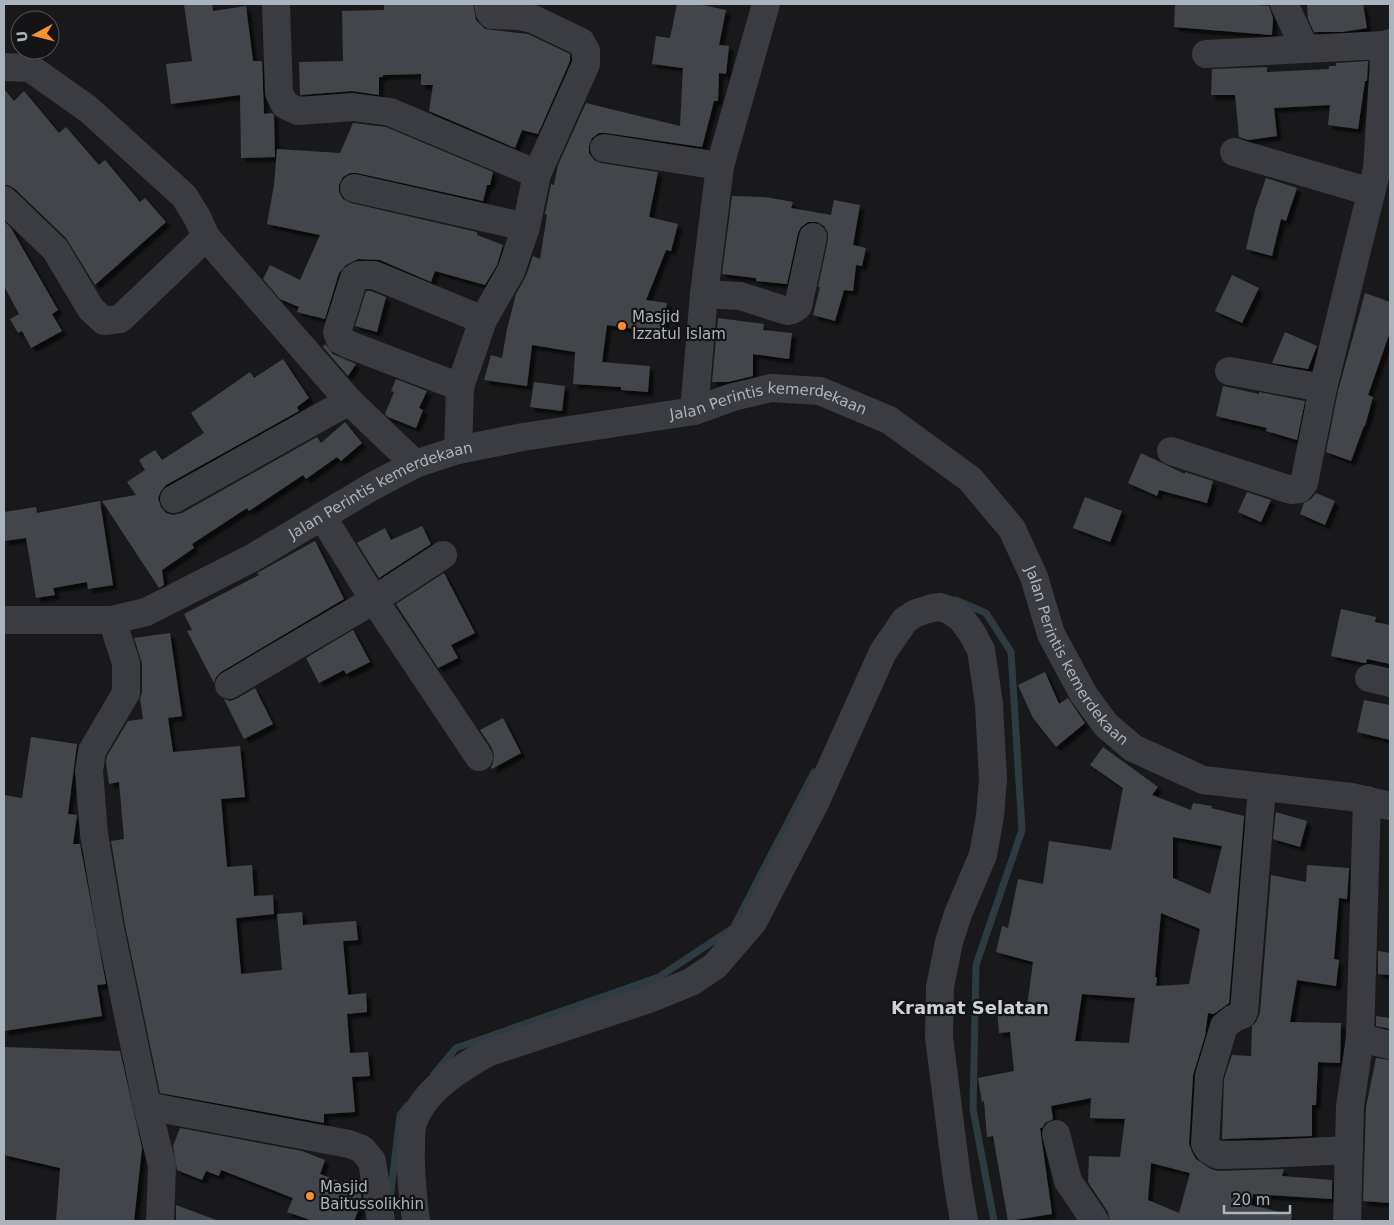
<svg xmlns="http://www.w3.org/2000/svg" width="1394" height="1225" viewBox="0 0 1394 1225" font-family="'DejaVu Sans',sans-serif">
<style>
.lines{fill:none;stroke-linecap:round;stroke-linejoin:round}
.stream{stroke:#2e3c41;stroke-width:7}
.building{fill:#434548;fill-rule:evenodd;filter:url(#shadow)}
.minor{stroke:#3a3c41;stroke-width:28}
.poi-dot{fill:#fb9031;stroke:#141416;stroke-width:2}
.labels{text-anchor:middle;stroke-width:4.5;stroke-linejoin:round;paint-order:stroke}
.poi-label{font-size:15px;fill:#abb3bc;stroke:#141416;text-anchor:start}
.street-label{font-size:15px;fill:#abb3bc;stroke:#141416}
.quarter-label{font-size:18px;font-weight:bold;fill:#ccd1d7;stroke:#141416}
</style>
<defs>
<filter id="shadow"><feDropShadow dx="4.5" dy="4.5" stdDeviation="1" flood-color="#0009"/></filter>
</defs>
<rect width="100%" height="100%" fill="#19191b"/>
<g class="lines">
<!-- stream -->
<path class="stream" d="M956 600 986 613 1011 652 1022 830 976 965 973 1109 994 1221
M434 1074 456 1048 659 977 733 928 814 772
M390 1199 400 1115 408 1105"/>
</g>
<!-- building -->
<path class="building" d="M184 4H212L213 11 246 6 253 61H262L264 114 272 113 274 115 275 157 241 158 240 95 171 104 166 64 192 61Z
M384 4H473L476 20 485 29 528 34 570 54V61L538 134 522 130 515 148 429 111 433 85H421V74L383 75V77H379V95L352 91 300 95 299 62 343 61 342 11 384 10Z
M677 4H698L726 10 719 45 729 46 726 74 719 73 718 101H714L702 147 606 133H599L592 138 589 146V153L594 160 601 163 658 172 649 217 678 224 671 251 666 250 646 300 667 303 663 333 607 325 602 362 650 366 648 392 621 390V387L573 384 575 352 532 345 527 386 484 380 491 355 502 358 507 329 516 294 526 276 533 256 540 259 547 215 545 214 551 184 554 185 558 165 586 103 680 126 683 68 652 64 656 36 670 38Z
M1175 4H1247L1269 6 1273 18 1272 35 1174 27Z
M1307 4H1363L1367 28 1342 32H1314L1308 19Z
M1368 61 1367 81H1365L1358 129 1328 125 1330 105 1274 108 1277 136 1248 140 1239 137 1235 95H1211L1212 69 1267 67V72L1329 69V66H1336V63Z
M4 89 14 101 24 91 59 133 66 127 99 165 105 160 140 202 145 198 166 222 95 285 66 238 15 189 8 185H4Z
M353 123 386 127 493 172 490 185H487L483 201 357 173H350L343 177 339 185V192L343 199 351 203 477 232V235L503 245 497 265 485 285 435 271 431 282 380 260 358 259 346 265 339 273 325 319 297 312 299 307 280 299 263 279 270 265 300 280 320 235 267 224 274 185 277 149 340 153Z
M1266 178 1297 188 1286 221 1281 219 1272 256 1246 249 1255 210Z
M732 196 765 197 793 202 791 208 831 215 834 200 860 205 853 245 866 248 862 266 856 265 853 291 844 290 835 321 813 315 820 287H818L828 240V233L824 226 817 222H808L801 227 798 233 787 284 756 281V278L722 274Z
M4 221 11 228 58 310 52 314 62 331 31 348 22 331 18 333 10 319 19 314 4 286Z
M1232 275 1259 288 1242 323 1215 311Z
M366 291H371L386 297 377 332 355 326Z
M1365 293 1390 302V332L1368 395 1373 397 1365 426H1364L1351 461 1326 452 1338 391Z
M718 318 764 324 763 330 792 333 789 359 753 354V376L728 382H712Z
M1285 332 1317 346 1308 369 1272 363Z
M325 344 333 354 356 364 348 376 323 347Z
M283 359 309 398 297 407 299 411 166 485 161 491 158 498 161 507 166 513 173 515 182 513 317 437 321 443 345 422 362 443 341 461 337 457 306 479 303 475 249 511 247 508 192 544 194 548 162 570 164 585 159 588 102 501 136 495 127 482 145 470 139 460 155 450 162 460 204 433 191 413 250 372 254 378Z
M396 379 427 391 419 408 423 410 416 428 388 417 385 414 394 392 391 391Z
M534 382 565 386 562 411 530 407Z
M1223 386 1259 394V392L1305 401 1297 440 1266 431 1267 428 1216 416Z
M1141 453 1185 474V472L1213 481 1207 503 1159 490 1157 496 1128 483Z
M1247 492 1271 500 1261 522 1238 512Z
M1316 493 1335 501 1325 525 1300 514 1304 503 1311 499Z
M1085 497 1122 511 1110 542 1073 528Z
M100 501 113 585 88 589 87 582 53 588 55 595 36 598 26 538 4 541V512L36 507 37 513Z
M422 526 431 544 379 578 357 543 385 528 391 540Z
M315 541 344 599 221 672 216 677 214 683 187 631 192 630 184 614 259 575 257 573Z
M444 573 475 633 451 645 458 658 438 668 396 604Z
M1341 609 1376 617 1375 622 1390 625V664L1367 659 1366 663H1364L1331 656Z
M353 630 370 662 346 674 344 670 319 683 306 658Z
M170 633 182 716 168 718 173 752 240 746 245 797 221 799 227 867 252 865 254 896 273 895 274 914 236 918 241 974 282 970 277 914 302 912 303 925 356 921 358 940 343 941 348 995 366 993 367 1012 347 1014 350 1053 368 1052 370 1076 352 1077 355 1112 324 1114V1123L160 1093 125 925 111 841 124 839 119 782 109 784 106 762 107 756 128 721 143 719 140 699 142 693V663L134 638Z
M1045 672 1059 704 1068 698 1085 723 1056 747 1033 718 1018 685Z
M255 688 273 724 244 739 224 699 230 701 236 699Z
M1364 700 1390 705V740L1357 732Z
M503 718 521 753 492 769 491 767 493 763 494 755 492 748 480 730Z
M31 737 77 744 68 814 77 815 73 844H80L106 984 97 985 102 1016 4 1031V795L22 798Z
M1103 747 1158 787 1152 795 1191 810 1193 803 1212 806 1211 808 1244 816 1229 1003 1214 1014 1208 1013 1205 1036 1193 1075 1189 1144 1192 1152 1196 1159 1211 1169 1218 1171 1284 1169 1282 1176 1332 1180V1199L1253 1194 1251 1205 1292 1215 1291 1221H1110L1108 1212 1088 1182 1089 1156 1120 1157 1125 1119 1090 1118 1091 1098 1051 1106 1053 1119 1045 1123 1042 1128H1040L1052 1214 1008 1221 993 1136 987 1137 984 1101 982 1102 978 1078 1014 1071 1010 1032 999 1033 997 1008 1027 1006 1033 962 996 952 1002 926 1008 928 1018 879 1043 884 1049 841 1111 850 1123 788 1090 765ZM1173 837 1222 846 1210 894 1173 878ZM1161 913 1200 929 1189 984 1156 986 1157 977H1155ZM1082 994 1135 998 1129 1043 1075 1041ZM1151 1163 1190 1173 1179 1213 1148 1200Z
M1276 812 1307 821 1300 847 1273 839Z
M1307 865 1349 868 1347 899 1339 898 1334 959 1339 960 1336 986 1297 980 1290 1022 1341 1023 1340 1063 1318 1062 1316 1105H1312V1136L1222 1139 1224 1079 1232 1055 1251 1056 1252 1026 1256 1022 1260 1013 1271 875 1306 882Z
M1378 951 1390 953V975L1378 974Z
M1376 1016 1390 1018V1029L1376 1026Z
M4 1047 120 1051 142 1148 134 1221H56L60 1168 4 1155Z
M1376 1058 1390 1060V1203L1363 1201 1366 1107Z
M180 1128 302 1151 325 1160 320 1174 360 1189 362 1201 354 1221H313L287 1212 293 1198 221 1170 219 1176 206 1171 202 1180 177 1170 173 1146Z
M176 1205 216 1220V1221H176Z"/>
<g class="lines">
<!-- minor -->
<g class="minor">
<path d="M276 4 279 93 285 105 298 111 353 107 390 112 537 174"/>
<path d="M1284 4 1305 49"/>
<path d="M1206 54 1385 45 1390 43"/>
<path d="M4 67 30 68 88 109 184 196 197 217 206 237 349 401 415 464"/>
<path d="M604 148 720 166"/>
<path d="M1234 152 1371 192"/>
<path d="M354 188 526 227"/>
<path d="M4 200 55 249 91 309 104 321 120 319 206 237"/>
<path d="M704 294 740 296 787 311 792 310 798 306 813 237"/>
<path d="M1229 371 1323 388"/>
<path d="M460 387 483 320 511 271 526 227 537 174 586 64V51L581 42 533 19 519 16 492 15 489 11 488 4"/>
<path d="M694 411 704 294 720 166 766 4"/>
<path d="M458 450 460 387 350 345 340 340 337 332 354 278 359 275H374L483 320"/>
<path d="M1171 451 1291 490 1299 489 1304 483 1323 388 1377 169 1385 45"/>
<path d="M174 499 349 401"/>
<path d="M322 516 374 600 479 757"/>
<path id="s1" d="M4 620H112L146 612 252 558 373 486 415 464 458 450 523 437 694 411 733 397 771 388 820 391 889 420 970 479 1012 529 1034 577 1051 634 1084 695 1106 725 1133 748 1203 780 1351 797 1390 806"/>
<path d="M112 620 126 663V693L92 751 89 771 94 834 110 928 147 1106 162 1165 160 1221"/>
<path d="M1369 678 1390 683"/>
<path d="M229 685 374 600 443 555"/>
<path d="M1262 787 1244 1011 1242 1015 1234 1018 1224 1026 1209 1076 1205 1144 1209 1150 1218 1155 1264 1154 1349 1150"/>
<path d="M1360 1038 1390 1045"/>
<path d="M147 1106 349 1144 362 1149 372 1161 381 1221"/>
<path d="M1056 1134 1068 1181 1095 1221"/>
<path d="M416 1221C413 1197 410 1174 411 1149 411 1141 411 1133 412 1126 421 1092 459 1069 487 1053L649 999 691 982 715 966 753 922 815 803 883 652 905 620 916 613 932 608 940 607 949 610 961 618 972 633 981 650 989 704 993 779 990 816 983 855 958 914 949 942 940 987 939 1037 957 1179 964 1221"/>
<path d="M1347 1221 1350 1106 1360 1038 1367 800"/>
</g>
</g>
<!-- markers -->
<g class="poi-dot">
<circle cx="622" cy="326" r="5"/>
<circle cx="310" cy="1196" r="5"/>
</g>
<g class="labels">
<!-- poi labels -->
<g class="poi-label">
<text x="632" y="322">Masjid<tspan x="632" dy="17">Izzatul Islam</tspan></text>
<text x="320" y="1192">Masjid<tspan x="320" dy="17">Baitussolikhin</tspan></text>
</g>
<!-- street labels -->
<g class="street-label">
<text dy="5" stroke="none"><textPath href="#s1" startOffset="812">Jalan Perintis kemerdekaan</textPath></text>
<text dy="5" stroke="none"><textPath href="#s1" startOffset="408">Jalan Perintis kemerdekaan</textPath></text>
<text dy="5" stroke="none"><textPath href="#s1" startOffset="1248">Jalan Perintis kemerdekaan</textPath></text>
</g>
<!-- quarter labels -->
<g class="quarter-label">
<text x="970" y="1014">Kramat Selatan</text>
</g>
</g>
<!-- border -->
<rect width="1394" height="1225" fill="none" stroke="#abb3bc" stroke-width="10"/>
<!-- north arrow -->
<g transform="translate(35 35) rotate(263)"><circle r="24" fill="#141416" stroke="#505458"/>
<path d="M0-4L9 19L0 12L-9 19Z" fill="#fb9031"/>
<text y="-8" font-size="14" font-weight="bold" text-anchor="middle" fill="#abb3bc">U</text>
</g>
<!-- scale -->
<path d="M1224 1205v8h66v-8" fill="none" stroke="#abb3bc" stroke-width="2.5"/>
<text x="1232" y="1205" font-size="15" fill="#abb3bc" stroke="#141416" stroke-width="4" paint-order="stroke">20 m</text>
</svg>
